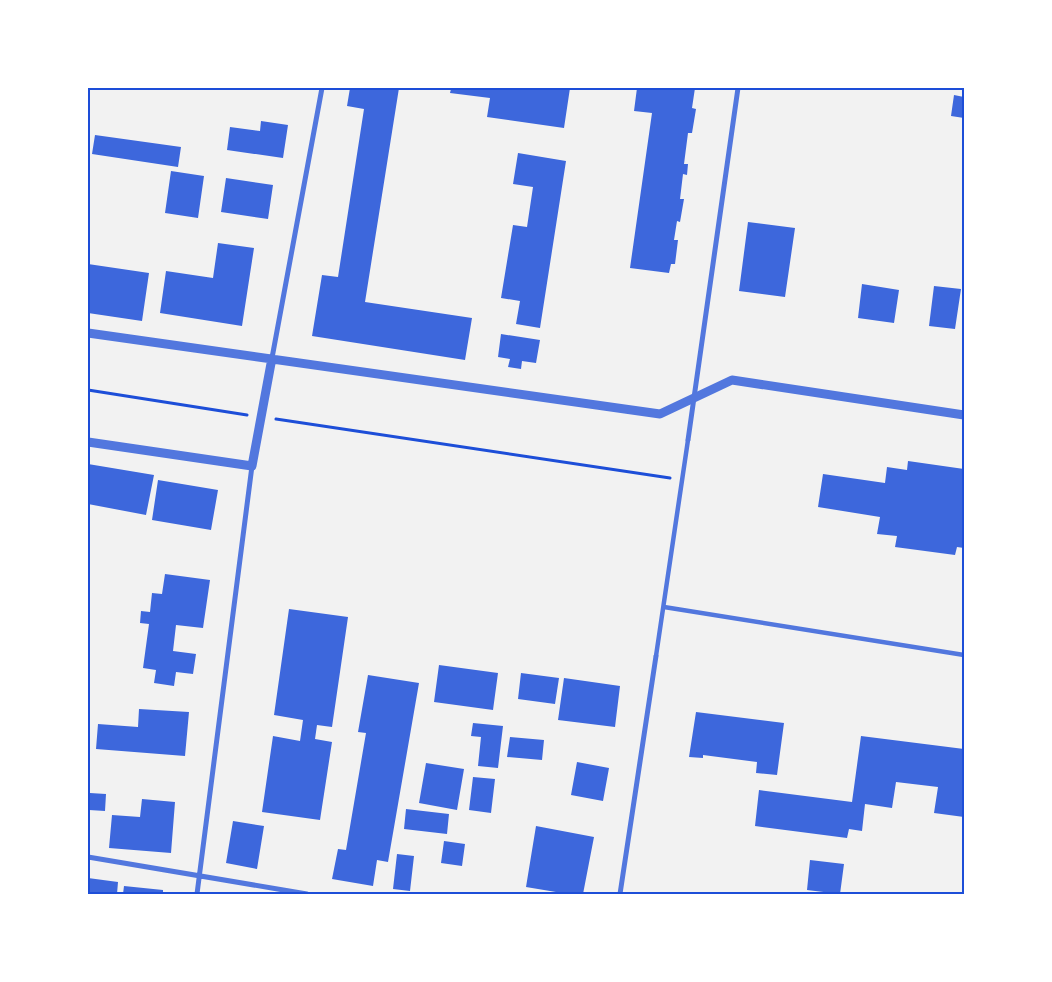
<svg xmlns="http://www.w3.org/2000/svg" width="1052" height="982" viewBox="0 0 1052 982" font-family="Arial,sans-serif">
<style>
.building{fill:#3d67dc}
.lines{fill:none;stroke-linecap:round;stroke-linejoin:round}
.path{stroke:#1d4ed8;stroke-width:3}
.pedestrian{stroke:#5277de;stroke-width:4.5}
.minor{stroke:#5277de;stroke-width:5}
.tertiary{stroke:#5277de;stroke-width:9}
.neatline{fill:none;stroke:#1d4ed8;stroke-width:2}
</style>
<rect width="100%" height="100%" fill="#f2f2f2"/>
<!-- building -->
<path class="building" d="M350 88H399L365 302 472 318 465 360 312 336 322 275 338 277 364 109 347 106Z
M447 88H570L564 128 487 117 490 98 450 93 451 89Z
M637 88H695L692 108 696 109 692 133H688L684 164H688L687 175 683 174 680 199H684L680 222 677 221 674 240H678L675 264H671L669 273 630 268 652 113 634 111Z
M954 95 964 97V118L951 116Z
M261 121 288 125 283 158 227 150 230 127 260 131Z
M95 135 181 147 178 167 92 154Z
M518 153 566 161 540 328 516 324 520 301 501 298 513 225 527 227 533 187 513 184Z
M171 171 204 176 198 218 165 213Z
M226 178 273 185 268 219 221 212Z
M748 222 795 228 785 297 739 291Z
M218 243 254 248 242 326 160 313 166 271 213 278Z
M88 264 149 273 142 321 88 313Z
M862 284 899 290 894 323 858 318Z
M934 286 961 289 955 329 929 326Z
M501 334 540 340 536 363 522 361 521 369 508 367 510 359 498 357Z
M908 461 964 469V548L957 547 955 555 895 547 897 536 877 534 880 517 818 507 823 474 885 483 887 467 907 470Z
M88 464 154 475 146 515 88 504Z
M158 480 218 490 211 530 152 520Z
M165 574 210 580 203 628 176 625 173 651 196 654 193 674 176 672 174 686 154 683 156 670 143 668 149 624 140 623 141 611 150 612 152 593 162 594Z
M289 609 348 617 332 727 317 725 315 739 332 742 320 820 262 812 273 736 300 741 303 720 274 715Z
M439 665 498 673 493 710 434 702Z
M521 673 559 678 555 704 518 699Z
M368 675 419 683 388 862 377 860 373 886 332 879 338 849 346 850 366 733 358 732Z
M564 678 620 686 615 727 558 720Z
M139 709 189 712 185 756 96 749 98 724 138 727Z
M696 712 784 723 777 775 756 773 757 762 703 755V758L689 757Z
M473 723 503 726 498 768 478 766 481 737 471 736Z
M861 736 964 749V817L934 813 938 787 896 782 892 808 865 804 862 831 849 829 847 838 755 826 759 790 852 802Z
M510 737 544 740 542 760 507 757Z
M577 762 609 768 603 801 571 795Z
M426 763 464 769 457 810 419 803Z
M473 777 495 779 491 813 469 810Z
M90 793 106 794 105 811 89 810Z
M142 799 175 802 171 853 109 848 112 815 140 817Z
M406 809 449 814 447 834 404 829Z
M233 821 264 826 257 869 226 863Z
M536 826 594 837 583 894H568L526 887Z
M444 841 465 844 462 866 441 863Z
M397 854 414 856 410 891 393 889Z
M810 860 844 864 840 894 807 890Z
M88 878 118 882 117 894H88Z
M124 886 163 890V894H123Z"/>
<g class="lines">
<!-- path -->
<path class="path" d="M88 390 247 415
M276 419 670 478"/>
<!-- pedestrian -->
<path class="pedestrian" d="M664 607 964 655
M656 656 688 440"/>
<!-- minor -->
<path class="minor" d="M272 358 322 88
M688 440 738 88
M88 857 307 894
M197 894 252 466
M620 894 656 656"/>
<!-- tertiary -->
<path class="tertiary" d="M88 333 660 414 732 380 964 415
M88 442 252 466 272 358"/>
</g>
<!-- border -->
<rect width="1052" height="982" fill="none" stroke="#ffffff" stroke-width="178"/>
<rect x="89" y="89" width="874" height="804" class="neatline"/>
</svg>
